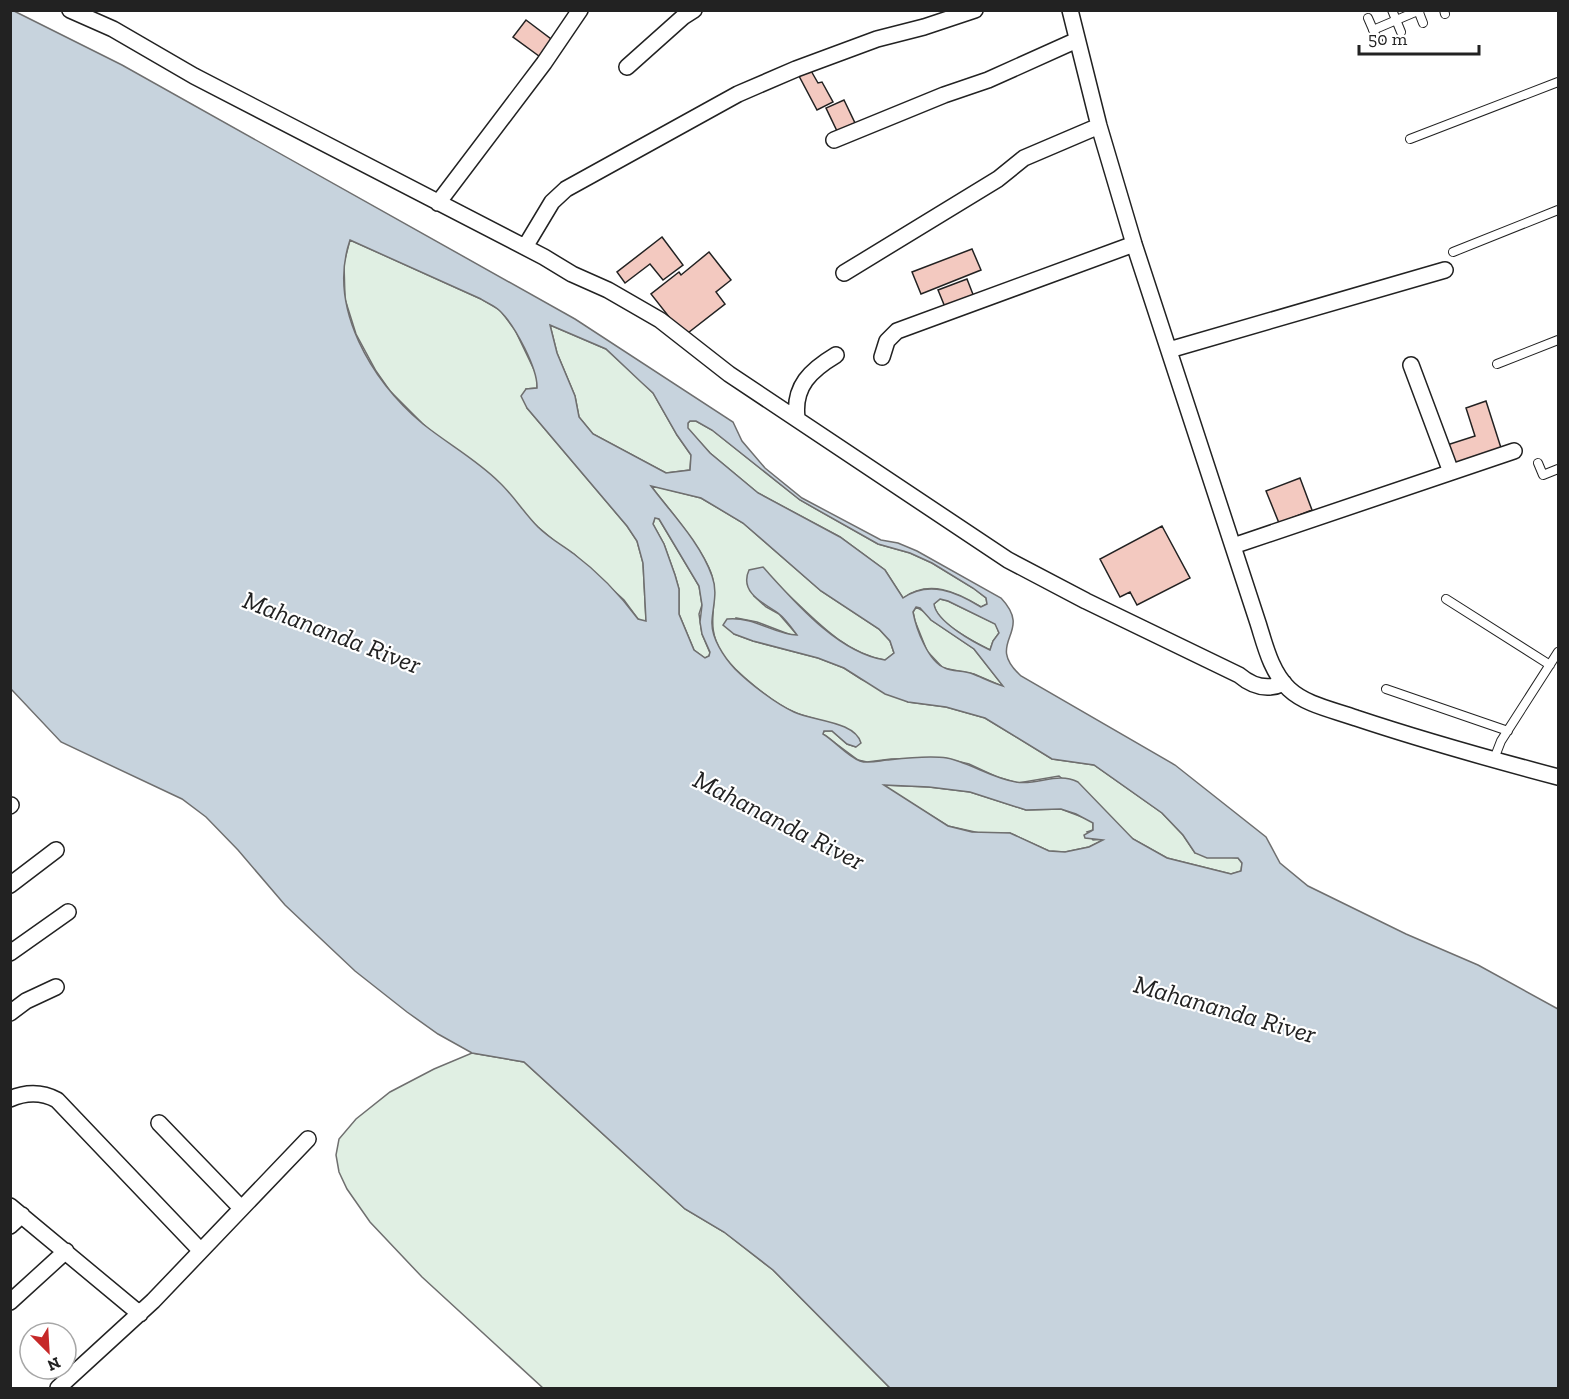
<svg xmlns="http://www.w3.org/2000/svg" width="1569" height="1399" viewBox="0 0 1569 1399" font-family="'Zilla Slab',serif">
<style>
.green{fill:#e0efe3;stroke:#6f6f6f;stroke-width:1.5}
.water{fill:#c7d3dd;stroke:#6f6f6f;stroke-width:1.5;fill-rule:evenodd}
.building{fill:#f3c9c0;stroke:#222;stroke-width:1.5}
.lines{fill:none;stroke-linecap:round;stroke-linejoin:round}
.lane-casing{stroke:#222;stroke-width:10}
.street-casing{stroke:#222;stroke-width:18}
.lane{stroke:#fff;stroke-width:8}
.street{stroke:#fff;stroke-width:15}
.labels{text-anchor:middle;stroke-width:4.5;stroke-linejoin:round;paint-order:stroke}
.water-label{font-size:26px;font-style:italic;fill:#222;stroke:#fff}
</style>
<rect width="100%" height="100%" fill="#fff"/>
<!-- green -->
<path class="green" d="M350 240 481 299 500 310 515 330 537 376V388L526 389 527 408 627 526 637 541 643 563 646 621 643 622 638 619 624 600 574 554 558 544 538 527 422 423 390 391 376 371 356 334 345 299 344 263Z
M550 325 606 349 641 381 653 393 677 435 691 455 690 470 666 473 593 434 579 417 575 396 557 353Z
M690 421H696L712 430 800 500 878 544 910 553 932 563 973 588 986 598 987 604 981 607C957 592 929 579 903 598L885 570 840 537 758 493 710 453 687 428 688 423Z
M650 485 701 498 743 523 821 591 879 629 890 641 894 653 885 660C842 653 812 616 781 588L754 596 766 607 779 614 798 636 791 635 757 622 736 618 734 634 753 641 818 658 844 668 861 679 908 702 946 707 985 718 1052 759 1094 765 1162 813 1183 835 1195 853 1238 858 1242 863 1241 871 1231 874 1167 858 1133 839 1059 776 1018 783 997 777 969 764 944 758 891 759 867 762 858 760 823 734 824 731H832L847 744 856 747C847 739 838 730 828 724 818 718 804 717 794 712 773 703 736 673 723 655 704 626 718 607 713 580 709 556 666 505 650 485Z
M655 517 659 519 699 586 702 605 699 614 702 634 710 653 709 656 705 658 694 650 679 614V589L675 575 664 544 653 524Z
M940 599 948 601 996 624 999 633 993 641 990 650C975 642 936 623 934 604Z
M916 607 925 612 931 620 974 649 1004 687 974 674 943 668 927 651 915 621 913 612Z
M882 785 929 787 970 792 1026 810 1061 809 1090 820 1093 823V830L1087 832 1093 840 1105 839 1089 847 1065 852 1049 851 1010 833 984 834 948 826Z
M472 1053 524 1062 685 1209 724 1232 773 1270 890 1388H543L422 1277 370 1222 347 1189 339 1172 336 1155 339 1139 356 1119 390 1092 434 1069Z"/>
<!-- water -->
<path class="water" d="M12 10 122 65 575 319 733 422 742 441 765 468 802 498 881 540 898 543 917 551 1001 598C1035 634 983 641 1021 676L1175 765 1266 837 1280 863 1308 886 1406 934 1478 965 1558 1009V1388H890L773 1270 724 1232 685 1209 524 1062 472 1053 438 1034 407 1012 355 971 285 905 238 850 206 817 182 799 61 742 11 689 10 11ZM350 240 481 299C487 303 496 306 501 312 515 326 538 369 537 388L526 389 521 396 527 408 627 526 637 541 643 563 646 621 638 619C620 595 598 572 574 554 562 545 549 538 538 527 524 513 514 496 499 482 477 460 448 444 423 424 372 381 327 308 350 240ZM550 325 606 349 641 382 653 393 677 435 691 455 690 470 666 473 593 434 579 417 575 396 557 353ZM690 421H696L712 430 800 500 878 544 910 553 932 563 973 588 986 598 987 604 981 607C956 592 929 580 903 598L885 570 840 537 758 493 710 453 688 428V423ZM651 486 701 498 743 523 821 591 879 629 890 641 894 653 885 660C838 653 794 601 763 567L749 570C739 592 763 603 778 613 785 618 792 628 797 635 775 635 754 616 727 619L723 625 734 634 753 641 818 658 844 668 885 694 908 702 946 707 985 718 1052 759 1094 765 1162 813 1183 835 1195 853 1207 858H1238L1242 863 1241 871 1231 874 1167 858 1133 839 1078 782C1057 771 1038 786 1016 782 991 778 971 763 947 758 929 755 905 758 887 760 878 761 868 764 860 761 847 756 835 741 823 734L824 731H832L847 744 856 747 861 743C855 721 813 721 794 712 776 704 749 683 735 669 724 657 711 638 712 621 713 605 718 592 712 576 700 542 672 514 651 486ZM655 518 659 519 699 586 702 605 700 622 702 634 710 652 709 656 705 658 694 650 679 614V589L675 575 664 544 653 524ZM940 599 948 601 995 624 999 633 993 641 990 650C975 643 936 622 934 604ZM916 607 920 608 931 620 974 649 1003 686C993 683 983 678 973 674 963 670 953 672 945 668 928 662 916 628 913 612ZM884 785 929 787 970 792 1026 810 1061 809 1076 814 1093 823V830L1084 835 1085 838 1103 840 1089 847 1065 852 1049 851 1010 833 972 832 948 826Z"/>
<!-- building -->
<path class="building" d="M526 20 555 42 543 59 513 37Z
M810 69 818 83 822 82 833 102 817 110 799 76Z
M844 100 855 123 837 131 826 108Z
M662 237 683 265 663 280 650 264 625 283 617 272Z
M972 249 981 270 921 294 912 272Z
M709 252 731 280 716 292 725 304 684 336 651 294 679 272 681 275Z
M967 279 974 297 945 307 938 290Z
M1486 401 1502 451 1454 467 1447 445 1475 436 1466 408Z
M1300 478 1312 510 1279 523 1266 491Z
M1162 526 1190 578 1137 605 1130 592 1120 597 1100 559Z"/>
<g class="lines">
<!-- lane casing -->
<g class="lane-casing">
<path id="lane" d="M1392 10 1401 32
M1418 10 1423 23
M1444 10 1445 14
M1368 18 1378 41
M1373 30 1420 10
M1410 139 1558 82
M1453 252 1558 210
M1497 364 1558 340
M1538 463 1543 475 1558 469
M1446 599 1550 665
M1386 689 1508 731
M1494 759 1501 741 1558 652"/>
</g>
<!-- street casing -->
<g class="street-casing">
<path id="street" d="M70 10 113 29 194 76 544 257 572 274 608 290 660 320 729 374 1008 560 1086 601 1239 675C1252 686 1267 691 1284 683
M1070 10 1099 126 1134 244 1258 623C1265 645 1271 672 1289 689 1306 705 1334 710 1356 718 1422 740 1490 759 1558 777
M627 67 683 17 694 10
M834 140 944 95 988 80 1077 40
M438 203 544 63 580 10
M525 247 552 202 566 189 738 94 796 69 877 39 924 27 975 10
M844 273 998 179 1024 158 1099 126
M1169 350 1445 270
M882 357 887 341 897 331 1134 244
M1411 365 1451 472
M797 418C793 386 811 370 836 355
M1233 546 1514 451
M10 806 11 805
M10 885 56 850
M10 953 68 912
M10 1013 26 1001 56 987
M10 1099C26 1092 42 1092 57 1100L200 1250
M159 1123 241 1208
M10 1206 140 1314
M10 1226 22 1215
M10 1302 66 1251
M58 1388 153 1301 308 1139"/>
</g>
<!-- lane -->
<use href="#lane" class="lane"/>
<!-- street -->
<use href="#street" class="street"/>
</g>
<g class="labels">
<!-- water labels -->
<g class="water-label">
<text transform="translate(332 632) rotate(21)" y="9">Mahananda River</text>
<text transform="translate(779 820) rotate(27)" y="9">Mahananda River</text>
<text transform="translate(1225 1009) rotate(16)" y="9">Mahananda River</text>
</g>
</g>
<!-- border -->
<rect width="1569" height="1399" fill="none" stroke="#222222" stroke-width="24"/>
<!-- north arrow -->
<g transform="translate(48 1351) rotate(156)"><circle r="28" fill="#ffffff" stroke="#a7a7a7" stroke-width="1.5"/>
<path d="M0-4.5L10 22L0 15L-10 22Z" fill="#c62828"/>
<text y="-9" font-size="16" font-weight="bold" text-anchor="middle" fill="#222222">N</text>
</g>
<!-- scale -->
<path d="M1359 45v9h120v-9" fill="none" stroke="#222222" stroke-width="3"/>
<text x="1368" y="45" font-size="18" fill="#222222" stroke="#ffffff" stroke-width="4.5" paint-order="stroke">50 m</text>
</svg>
